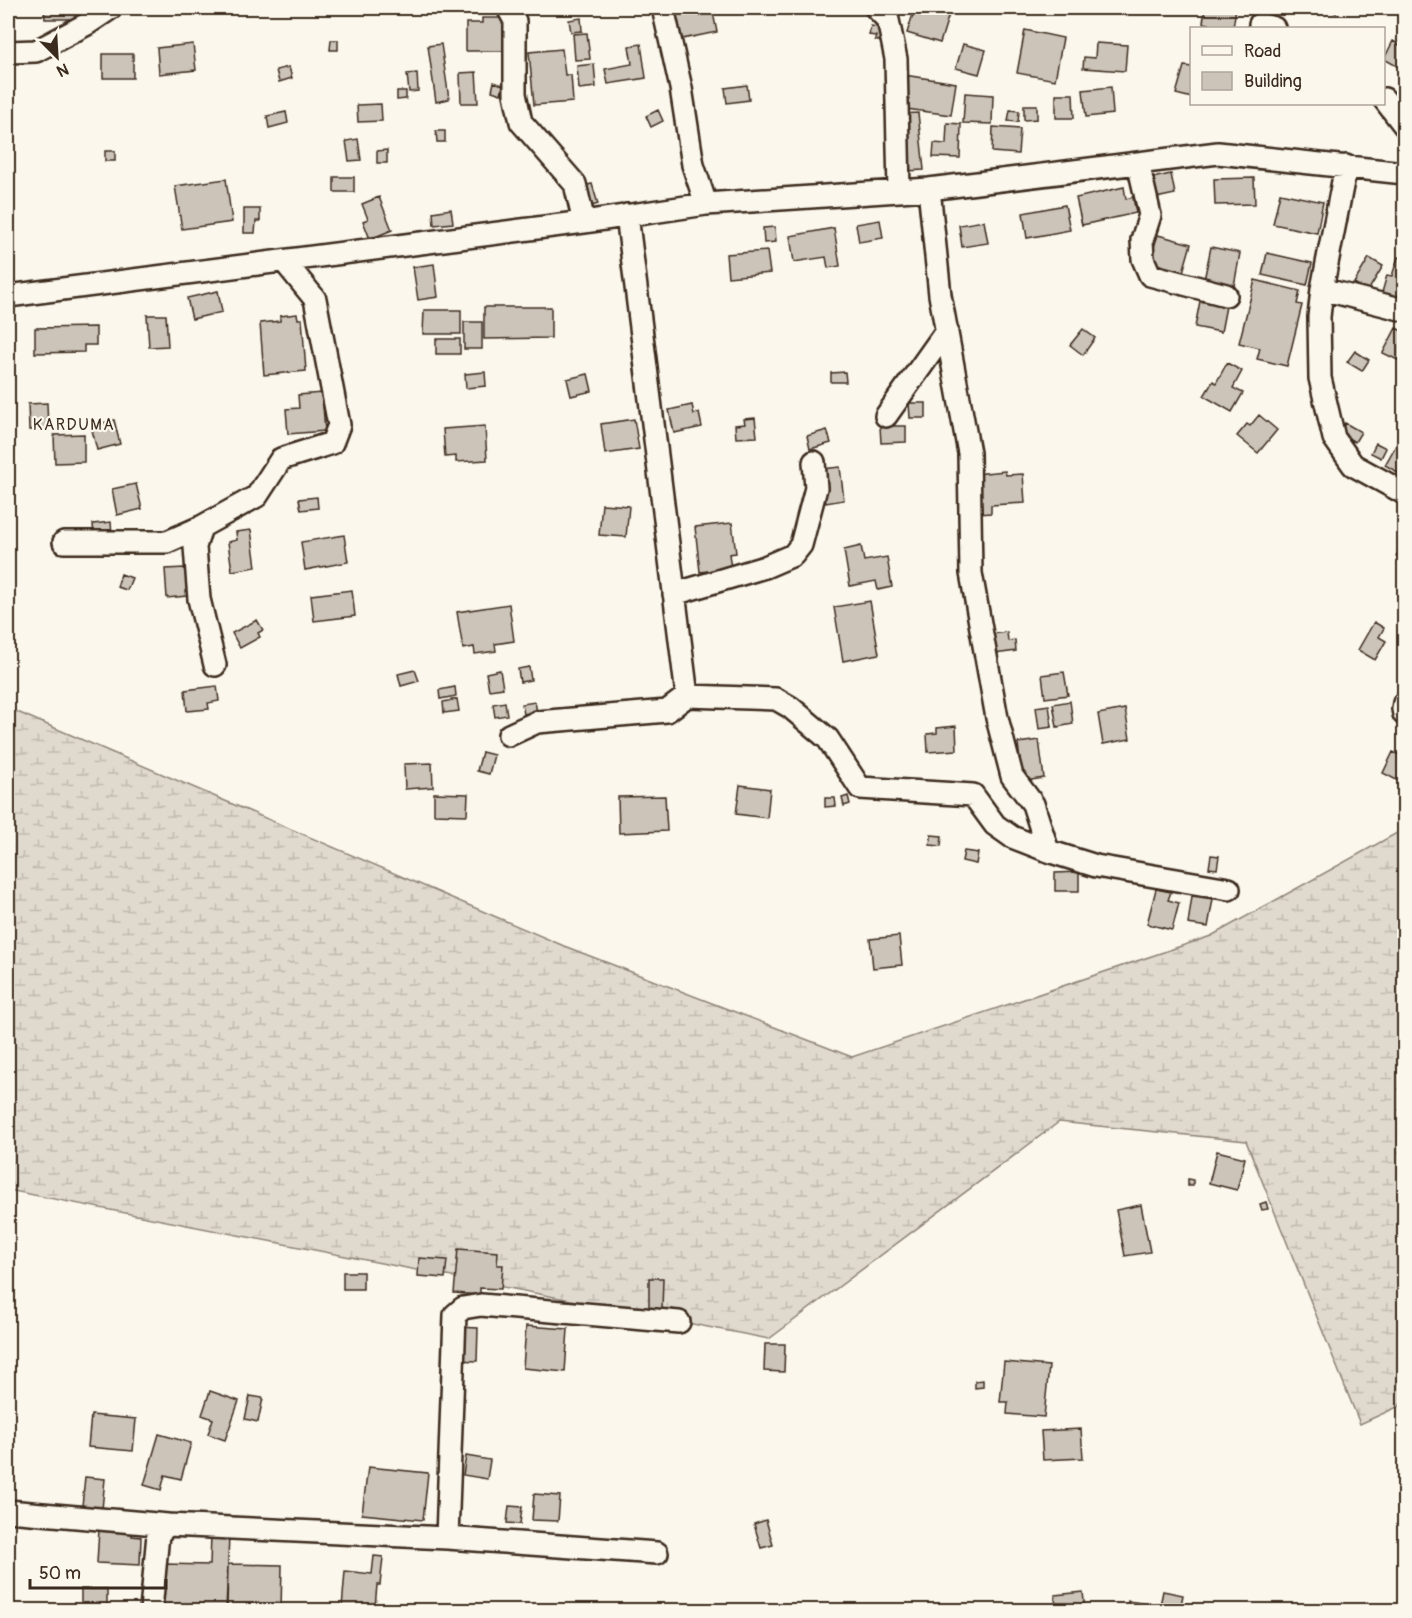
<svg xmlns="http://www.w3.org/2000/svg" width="1412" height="1618" font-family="Pangolin,sans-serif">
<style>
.wetland{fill:url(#wetland-marsh);stroke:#8d8276;stroke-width:1.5}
.building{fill:#ccc4b9;stroke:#3b2a1e;stroke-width:1.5}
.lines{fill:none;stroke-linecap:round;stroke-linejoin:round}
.minor-casing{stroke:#3b2a1e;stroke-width:26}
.minor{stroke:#fbf7ec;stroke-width:21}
.labels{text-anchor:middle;stroke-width:4.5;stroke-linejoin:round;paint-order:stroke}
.neighbourhood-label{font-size:16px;letter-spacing:1.5px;fill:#3b2a1e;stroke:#fbf7ec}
</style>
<defs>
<pattern id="wetland-marsh" width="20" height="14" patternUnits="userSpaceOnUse" patternTransform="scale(1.5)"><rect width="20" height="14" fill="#dfd9ce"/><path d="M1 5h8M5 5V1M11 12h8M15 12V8" fill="none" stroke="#c0bab0"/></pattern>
</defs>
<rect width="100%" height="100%" fill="#fbf7ec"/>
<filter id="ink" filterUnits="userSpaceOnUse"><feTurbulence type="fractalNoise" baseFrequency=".0167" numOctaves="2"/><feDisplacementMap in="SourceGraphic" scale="12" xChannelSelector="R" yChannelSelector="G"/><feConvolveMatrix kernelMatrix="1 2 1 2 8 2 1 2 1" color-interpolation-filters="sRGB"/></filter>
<g filter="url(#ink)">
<path class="wetland" d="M8,708L564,946L852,1057L1211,936L1404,829V1404L1360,1424L1246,1141L1059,1122L769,1339L8,1190Z"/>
<path class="building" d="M44,8H78V19H45Z
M638,8H649V10L639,12Z
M675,8H712L717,32L682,39Z
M915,8H939L950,11L940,43L907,33Z
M1205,8H1236L1233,28H1209V24L1203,23Z
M1327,8H1339L1336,13Z
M482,18H506L510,51H466V23H482Z
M581,18L582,31L571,32L569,20Z
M871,26L884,28L881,42L875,40L876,36L869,35Z
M1025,30L1063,38L1055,80L1017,73Z
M587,33L590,59L575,60L573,34Z
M331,40H338V50H330Z
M1393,41L1404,48V70L1384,59Z
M1096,43L1127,45L1125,71L1083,68L1084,57L1095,58Z
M193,44L196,70L159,74L157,48Z
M441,44L449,99L436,102L428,46Z
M641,44L646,78L608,84L605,69L632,64L629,46Z
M963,44L986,50L979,74L956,68Z
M562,49L565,75H571L573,102L534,105L529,52Z
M103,54H133V78H103Z
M594,64L596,87L579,89L577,66Z
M1184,66L1192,67V98L1176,94Z
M289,67L292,78L279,82L276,70Z
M476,72L478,103H461L460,73Z
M417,73L418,91L409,92L407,74Z
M904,75L956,83L951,115L899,108Z
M494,82L503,85L501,94L492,91Z
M747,85L749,100L727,103L725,88Z
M1111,87L1113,114L1086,117L1083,90Z
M397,91H406V99L397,100Z
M965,93L993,95L992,124L963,123Z
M1056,94H1073L1074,118H1056Z
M381,104L382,121L358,122L357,105Z
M1024,105H1037V119L1024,120Z
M658,110L663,121L651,127L646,116Z
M1010,110L1019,111L1018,122L1008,121Z
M286,112L288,123L269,128L267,116Z
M918,113L924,170L905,171L900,114Z
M947,123L961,124L960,158L933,157L934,143L946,144Z
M993,127L1020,129L1018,154L992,152Z
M436,131H445V142H437Z
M358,139L361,160L349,161L346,141Z
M387,150V163H377V151Z
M105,151H115V161H105Z
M1171,174L1175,194L1156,198L1152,178Z
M334,177H354V192H334Z
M1254,178L1255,204L1215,205L1214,179Z
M226,179L232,222L182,229L175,186Z
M592,184L598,204L589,207L583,186Z
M1124,187L1126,199L1133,197L1136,213L1082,225L1076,198Z
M1280,193L1323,202L1317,233L1273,224Z
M379,197L392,230L370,239L363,221L368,219L362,204Z
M1065,205L1070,230L1027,238L1023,213Z
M244,209H260V221H256L255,233H244Z
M451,209L453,223L434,225L433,212Z
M880,220L883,238L859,242L856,224Z
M984,221L988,243L962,247L959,225Z
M775,227L776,242L764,243L763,228Z
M834,228L840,266L828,268L826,257L794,262L790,236Z
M1158,235L1191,244L1183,272L1149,262Z
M1211,247L1240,253L1234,286L1204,280Z
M767,251L770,273L728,277L726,254Z
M1267,253L1312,263L1307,285L1262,275Z
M1398,257L1404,259V302L1381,296L1387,275L1392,276Z
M1369,258L1383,266L1368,291L1354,283Z
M434,264L438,297L418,300L413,267Z
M1255,280L1300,291L1297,304L1302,305L1287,366L1257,359L1260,348L1239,343Z
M218,291L222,312L192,319L187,298Z
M1200,301L1226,306L1221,332L1195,327Z
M484,307H551V338L484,339Z
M424,310H461V334H423Z
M297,314L298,319H302L306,371L264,375L260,323L280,321V316Z
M147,315H166L168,346L149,347Z
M464,322H482V349H464Z
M96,327V345H84V352L35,353V328Z
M1396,328L1404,332V363L1383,353Z
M1083,329L1095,338L1083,355L1070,345Z
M436,339H460V354H436Z
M1355,351L1369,360L1362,371L1347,362Z
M1227,363L1242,371L1233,388L1243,393L1232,412L1204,396L1213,381L1216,383Z
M485,372L486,386L466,388L465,374Z
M845,372L846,382H831V373Z
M588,374L592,391L571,396L567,379Z
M322,393L325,431L288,434L286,409L299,408L298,395Z
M47,403L48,430H29L28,404Z
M909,403H926V418H910Z
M692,405L694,414L699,413L702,427L674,433L669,410Z
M1259,415L1277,430L1258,453L1237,436L1247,424L1250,426Z
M755,418L757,437L736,438L735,425L745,424L744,419Z
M634,419L639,449L605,454L601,424Z
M114,420L120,444L97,450L91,426Z
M1345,423L1361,432L1355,442L1339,433Z
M485,426L487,460L456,462V456L445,457L443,429Z
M880,426H906V442L881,443Z
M827,430L831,443L810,449L807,436Z
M84,434V462L55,463L54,435Z
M1399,440L1404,443V476L1385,465Z
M1376,443L1386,448L1381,458L1371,453Z
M840,467L844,500L826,503L822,469Z
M1005,471L1006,475L1023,474L1025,503L991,505V513L978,514L975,474Z
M136,484L142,509L117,515L112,489Z
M317,497L318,508L301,510L299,499Z
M602,504L629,506L626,537L599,535Z
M111,522L112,534L94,536L93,524Z
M732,523L736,553L729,554L731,568L700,572L695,527Z
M251,530L256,567L232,571L228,542L237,540L236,532Z
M344,535L348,562L305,570L301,542Z
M1404,542V561L1396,556Z
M861,546L864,561L887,557L892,587L878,590L876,581L850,586L844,550Z
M185,568L187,596L167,598L165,569Z
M121,574L132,578L127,590L117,587Z
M352,590L355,616L314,621L311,595Z
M870,601L879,654L843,661L834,607Z
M509,604L514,641L495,644L496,651L475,654L474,647L463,649L457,612Z
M257,620L263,630L258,633L260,637L240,648L232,633Z
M1374,622L1384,628L1379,637L1386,641L1375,660L1358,650Z
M1007,632L1008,641L1015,640L1016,651L995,654L992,634Z
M529,667L531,680L520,682L518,669Z
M415,670L419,681L401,686L398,674Z
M500,670L503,688L489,690L486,673Z
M1064,672L1068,695L1045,698L1042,675Z
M217,686L219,701L208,703L209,709L187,711L185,690Z
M455,687L456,696L440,699L439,690Z
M457,699L459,711L444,713L443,702Z
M1070,701L1073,724L1057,727L1053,704Z
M505,702L507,715L495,717L493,704Z
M535,702L537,712L524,714L522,704Z
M1049,705L1052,727L1039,729L1036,707Z
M1125,709L1130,739L1103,744L1098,714Z
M956,726L957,750L928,752L927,734L937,733V728Z
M1039,740L1044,778L1018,782L1016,762H1020L1018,743Z
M482,752L494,755L489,774L477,771Z
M1393,752L1404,757V784L1383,773Z
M432,763L433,787L405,789L404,764Z
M740,785L770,789L767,818L736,814Z
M434,793L468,794L467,815L434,814Z
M665,796L667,831L619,833L618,797Z
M848,796L850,804L844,806L842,798Z
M825,798H835L836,806L825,807Z
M931,835L942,836L941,846L930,845Z
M964,851L978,853L976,864L962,861Z
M1211,855L1219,856L1217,869L1209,868Z
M1079,872V891H1055V873Z
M1156,889L1171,892L1168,900L1179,903L1172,930L1147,924Z
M1192,896L1213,899L1208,927L1188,924Z
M899,936L902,965L873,968L870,939Z
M1217,1151L1245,1158L1237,1190L1209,1183Z
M1188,1179L1193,1180V1186H1188Z
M1266,1202L1268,1209L1262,1210L1260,1204Z
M1141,1205L1150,1252L1125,1256L1116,1210Z
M458,1249L498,1252L497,1265H503L501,1289L480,1288V1295L454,1293Z
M419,1258L447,1260L445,1278L418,1276Z
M343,1272H363V1289H343Z
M649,1278H663L662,1309H649Z
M526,1326L568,1329L565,1372L523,1368Z
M458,1327L478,1328L477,1361L457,1360Z
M765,1344H785L784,1372L764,1371Z
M1004,1362L1049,1366L1044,1417L1007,1414L1008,1402H1000Z
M983,1380V1387L975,1388V1381Z
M210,1391L239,1401L225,1440L208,1434L213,1419L202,1415Z
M250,1396L263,1398L258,1422L245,1419Z
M91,1415L136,1419L133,1451L88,1447Z
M1081,1429L1083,1458L1043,1460L1041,1431Z
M159,1434L191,1443L181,1479L165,1475L161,1490L144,1485Z
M466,1456L490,1460L487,1479L463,1475Z
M368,1467L428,1473L423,1520L362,1514Z
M85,1477L105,1479L102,1509L82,1506Z
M534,1494L560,1496L558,1521L532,1520Z
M509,1506L522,1507L520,1524L507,1523Z
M766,1520L773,1545L761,1548L754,1524Z
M99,1529L132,1530V1536L141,1537L140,1565L97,1563Z
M211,1534L229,1535L226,1610H162L163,1564L210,1565Z
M374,1556L383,1557L380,1585H377L375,1607L384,1608L383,1610H333V1607L342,1608L345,1571L372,1574Z
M228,1564L282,1565L281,1610L227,1609Z
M81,1589H107V1610H81Z
M1163,1591L1183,1595L1180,1610H1159Z
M1083,1592L1085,1610H1056L1055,1595Z
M1128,1601L1154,1605L1153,1610H1127Z"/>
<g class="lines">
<defs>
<path id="minor" d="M508,8L515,21V94L521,122L575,184L584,222
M663,8L681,88L693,165L706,204
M876,8L888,20L896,59L899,191
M1260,24L1274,28
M8,52L36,51L87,24L111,8
M1384,99L1404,125
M1138,163L1150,215L1142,240L1143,259L1150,275L1226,295
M1346,166L1322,289L1319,317L1320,378L1334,438L1353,465L1404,493
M929,189L940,295L969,453L971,573L997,718L1012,776L1033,804L1048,851
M627,215L687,696
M1322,289L1404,310
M8,296L584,222L706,204L929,189L1218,153L1404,173
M886,416L947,330
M64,542H167L201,527
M674,594L765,567L793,555L801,545L816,488L814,462
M215,665L199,599L195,547L201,527L257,496L281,459L332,443L339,425L315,299L284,261
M1404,703L1403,709L1404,714
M509,735L537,722L667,711L687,696L776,699L790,707L828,739L860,788L973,795L995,825L1012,837L1048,851L1096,866L1229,889
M8,1511L168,1525
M447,1538L657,1553
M151,1610L158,1534L168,1525L447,1538L455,1315L463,1308L481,1305L679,1322"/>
</defs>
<use href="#minor" class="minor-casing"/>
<use href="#minor" class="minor"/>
</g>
</g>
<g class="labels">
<g class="neighbourhood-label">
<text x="74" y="430">KARDUMA</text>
</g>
</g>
<rect width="1412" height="1618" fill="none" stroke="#fbf7ec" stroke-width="30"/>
<rect x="15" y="15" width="1382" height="1588" fill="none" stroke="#3b2a1e" stroke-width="2" filter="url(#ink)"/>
<rect x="1190" y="27" width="195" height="78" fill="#fbf7ec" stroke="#aea59a" stroke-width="1.5"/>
<rect x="1202" y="46" width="30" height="9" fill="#fbf7ec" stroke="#aea59a" stroke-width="1.5"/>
<text x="1244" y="57" font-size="18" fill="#3b2a1e">Road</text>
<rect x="1202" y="72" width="30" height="18" fill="#ccc4b9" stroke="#aea59a" stroke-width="1.5"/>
<text x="1244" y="87" font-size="18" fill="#3b2a1e">Building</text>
<g transform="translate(57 57) rotate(156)" stroke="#fbf7ec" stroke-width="4.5" paint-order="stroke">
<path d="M0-4.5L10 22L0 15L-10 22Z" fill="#3b2a1e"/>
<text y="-9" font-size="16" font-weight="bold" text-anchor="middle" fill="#3b2a1e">N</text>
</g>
<path d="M30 1579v9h136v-9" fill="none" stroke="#3b2a1e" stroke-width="3"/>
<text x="39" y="1579" font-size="18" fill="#3b2a1e" stroke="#fbf7ec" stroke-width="4.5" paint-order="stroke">50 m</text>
</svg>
